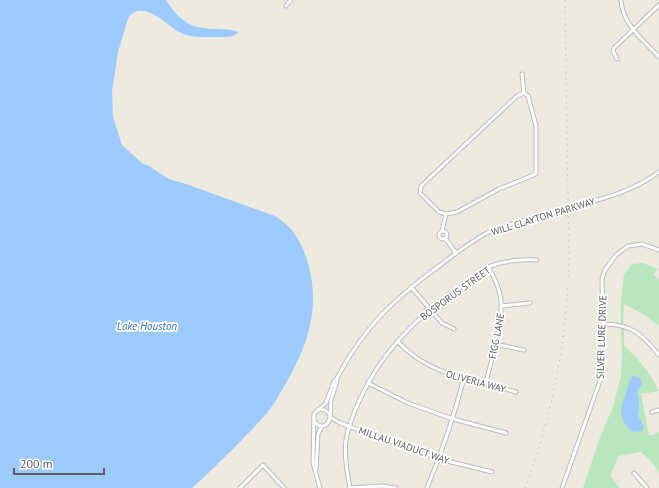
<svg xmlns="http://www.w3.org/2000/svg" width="659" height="488" font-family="'PT Sans',sans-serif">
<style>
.green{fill:#bae6be}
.water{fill:#9dcbff}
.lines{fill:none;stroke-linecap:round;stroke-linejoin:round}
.minor-casing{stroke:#b8bac0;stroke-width:5}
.minor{stroke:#fff;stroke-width:3}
.rail{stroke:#b4b5b5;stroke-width:1;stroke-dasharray:1 5;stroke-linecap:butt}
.minor-bridge-casing{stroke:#b8bac0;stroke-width:5;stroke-linecap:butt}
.minor-bridge{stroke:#fff;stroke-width:3}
.labels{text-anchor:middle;stroke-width:3.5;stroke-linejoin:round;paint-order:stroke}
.street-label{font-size:10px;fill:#585c62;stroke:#fff}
.water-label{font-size:11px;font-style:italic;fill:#3a72c8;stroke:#fff}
</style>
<rect width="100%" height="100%" fill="#edebdf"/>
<path class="green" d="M643,263L658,269L653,274L659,280V326L643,314L624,304L623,324H621V302L624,274L632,264Z
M621,327L624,328V346C638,358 651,374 659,391L641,394L649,435H652L659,432V473L652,462L641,452L619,456L610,476L620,488H583L600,437L613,407L621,376L622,355Z"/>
<path class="water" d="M0,0H166C181,23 192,29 219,29C226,30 232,29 238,32C234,38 225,37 218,37C206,37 193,38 181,33C165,24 145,0 129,16L118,52L112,91L113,117L122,145L142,163L149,166L169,179L186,184L275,216C294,227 304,246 309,267C320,311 307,347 285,385C279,395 274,404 267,413C257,425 246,435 236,446C221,460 207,475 192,488H0Z
M633,375L641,379L642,384L637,392C639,399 640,408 638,415L644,427L643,430C630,437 622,422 621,411C621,407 630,378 633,375Z"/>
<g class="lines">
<defs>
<path id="minor" d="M621,0C622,24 643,40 659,57
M286,6L291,0
M617,59L613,51L614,48L659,5
M522,74L524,93
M524,93L528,96L536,126V174L499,189L457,212L446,214L439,212L420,193L421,186L517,96Z
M594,201C617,195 639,187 659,172
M439 235a4 4 0 1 1 8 0a4 4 0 1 1-8 0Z
M442,231L446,214
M445,238L456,253
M411,287L442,323L454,329
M501,306L530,303
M603,324C631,324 642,334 659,355
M397,341C406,350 415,358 427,364C454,379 486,383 516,392
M495,344L524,350
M368,383L408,403L453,419L506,433
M486,383C491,360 503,325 501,301C500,289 495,278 488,267
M319,409L325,410L329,414
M652,412L659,410
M330,417L340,423L439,459L492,472
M314,420C315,423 317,425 321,426C333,427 330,407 331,400C333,392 337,385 337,378
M316,469L318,434L322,426
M634,473L647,488
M240,488L263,465L284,488
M320,488L313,463L314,414L326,403L334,381L337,378C364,327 393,300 439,266C455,254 471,241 489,232C506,224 527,220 545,216
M396,488L382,486L350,488C347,472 344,456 346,440C348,426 354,412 360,399C382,351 418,315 462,286C471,281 478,273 487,268C498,261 524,259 537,260
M427,488C442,452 454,416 464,378
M562,488L601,378L603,324L602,279L605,270L616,255L628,246L642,244L659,250"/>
</defs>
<use href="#minor" class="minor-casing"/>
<use href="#minor" class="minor"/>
<path class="rail" d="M525,488C553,414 567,338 569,260L565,0"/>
<defs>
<path id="minor-bridge" d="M545,216L594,201"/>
</defs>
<use href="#minor-bridge" class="minor-bridge-casing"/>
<use href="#minor-bridge" class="minor-bridge"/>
</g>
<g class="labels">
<g class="street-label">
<text transform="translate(543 216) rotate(-17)" y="4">WILL CLAYTON PARKWAY</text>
<text transform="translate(455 293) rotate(-36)" y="4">BOSPORUS STREET</text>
<text transform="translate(496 336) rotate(-79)" y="4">FIGG LANE</text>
<text transform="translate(601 337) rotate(-88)" y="4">SILVER LURE DRIVE</text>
<text transform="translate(476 381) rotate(15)" y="4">OLIVERIA WAY</text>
<text transform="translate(404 445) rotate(19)" y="4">MILLAU VIADUCT WAY</text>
</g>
<g class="water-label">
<text x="147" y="330">Lake Houston</text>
</g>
</g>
<path d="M14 468v6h90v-6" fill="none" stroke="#585c62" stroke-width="2"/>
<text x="20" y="468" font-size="12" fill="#585c62" stroke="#ffffff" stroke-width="3" paint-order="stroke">200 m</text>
</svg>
